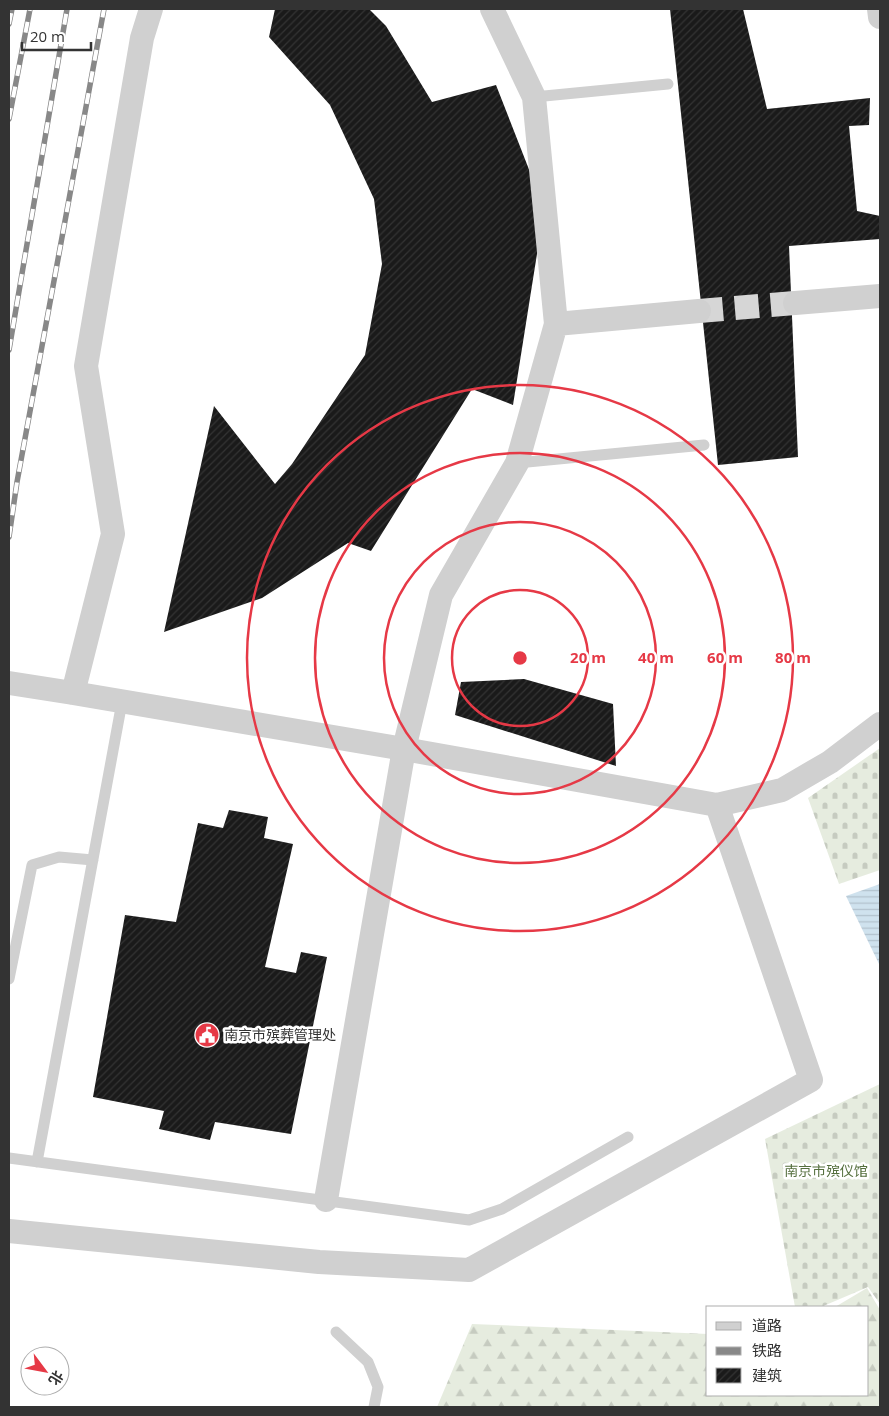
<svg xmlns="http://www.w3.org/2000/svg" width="889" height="1416" font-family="'Open Sans','Noto Sans SC',sans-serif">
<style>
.forest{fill:url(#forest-firs)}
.cemetery{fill:url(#cemetery-stones)}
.water{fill:url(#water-rules)}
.building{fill:url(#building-hatch)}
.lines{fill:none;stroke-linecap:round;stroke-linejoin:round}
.street-tunnel{stroke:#d6d6d6;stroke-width:24;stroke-dasharray:24 12;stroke-linecap:butt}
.lane{stroke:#d0d0d0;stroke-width:11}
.street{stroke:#d0d0d0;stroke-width:24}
.rail-casing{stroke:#888;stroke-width:5.5}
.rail{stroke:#fff;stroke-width:4;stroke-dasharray:11;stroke-linecap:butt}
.ring{fill:none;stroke:#e63946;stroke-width:2.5}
.labels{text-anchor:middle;stroke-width:5;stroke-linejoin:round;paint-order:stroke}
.poi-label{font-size:14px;fill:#333;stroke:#fff;text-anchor:start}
.park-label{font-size:14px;fill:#56703f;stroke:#fff}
.centre{fill:#e63946;stroke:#fff;stroke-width:2.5}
.ring-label{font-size:15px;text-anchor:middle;font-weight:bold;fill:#e63946;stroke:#fff;stroke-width:5;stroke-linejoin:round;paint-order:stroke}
</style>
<defs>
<pattern id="forest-firs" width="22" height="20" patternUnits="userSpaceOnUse" patternTransform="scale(1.25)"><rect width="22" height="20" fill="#e6ecdf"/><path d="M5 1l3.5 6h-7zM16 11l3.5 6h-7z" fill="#c6cbc0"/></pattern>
<pattern id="cemetery-stones" width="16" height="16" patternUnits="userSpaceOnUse" patternTransform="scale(1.25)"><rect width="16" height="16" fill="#e6ecdf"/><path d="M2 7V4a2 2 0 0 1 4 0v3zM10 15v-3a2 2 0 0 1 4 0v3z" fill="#c6cbc0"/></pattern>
<pattern id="water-rules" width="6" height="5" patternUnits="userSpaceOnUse" patternTransform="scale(1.25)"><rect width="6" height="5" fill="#cfe2ee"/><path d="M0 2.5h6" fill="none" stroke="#b2c2cd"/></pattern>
<pattern id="building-hatch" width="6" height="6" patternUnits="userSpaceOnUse" patternTransform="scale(1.25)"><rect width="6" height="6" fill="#1a1a1a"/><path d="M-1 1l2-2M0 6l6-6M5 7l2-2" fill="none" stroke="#333"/></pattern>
</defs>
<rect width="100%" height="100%" fill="#fff"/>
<path class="forest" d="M867,1288L880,1310V1407H437L472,1324L708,1334V1395H868V1307H835Z"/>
<path class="cemetery" d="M880,748V870L839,884L808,798Z
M880,1084V1304L868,1287L821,1307H795L765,1139Z"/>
<path class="water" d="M880,884V966L846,896Z"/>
<path class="building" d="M275,9H369L386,26L432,102L496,85L530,172L540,235L513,405L472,389L371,551L348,543L262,598L164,632L214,406L275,484L292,464L365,355L382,264L374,199L330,105L269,37Z
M670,9H743L767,109L870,98L869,125L849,126L857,211L880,216V239L789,246L798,457L718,465Z
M524,679L613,704L616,766L455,715L461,682Z
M229,810L268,817L264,838L293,844L265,967L296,973L301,952L327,957L291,1134L215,1122L210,1140L159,1129L164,1111L93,1097L125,915L176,922L198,823L223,828Z"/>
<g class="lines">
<path class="street-tunnel" d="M699,311L795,303"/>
<path class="lane" d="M534,97L668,84
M517,463L704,445
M9,979L32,865L59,857L93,860
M9,1158L469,1220L502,1209L628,1137
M37,1162L122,702
M336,1332L368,1362L378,1387L374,1407"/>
<path class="street" d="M151,9L142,38L86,366L113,534L73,693L404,749L717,805L782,790L830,762L880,724
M879,9L880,17
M795,303L880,296
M556,324L699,311
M9,683L73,693
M326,1200L404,749L441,595L517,463L556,324L534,97L492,9
M9,1231L319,1262L469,1270L811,1080L717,805"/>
<defs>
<path id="rail" d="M9,24L12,9
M9,119L30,9
M9,350L67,9
M9,537L17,482L104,9"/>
</defs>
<use href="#rail" class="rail-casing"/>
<use href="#rail" class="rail"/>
</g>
<g class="ring">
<circle cx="520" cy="658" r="68"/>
<circle cx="520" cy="658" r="136"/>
<circle cx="520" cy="658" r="205"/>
<circle cx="520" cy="658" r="273"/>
</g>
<defs>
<symbol id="civic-disc" viewBox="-11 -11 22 22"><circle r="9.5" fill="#e63946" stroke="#fff"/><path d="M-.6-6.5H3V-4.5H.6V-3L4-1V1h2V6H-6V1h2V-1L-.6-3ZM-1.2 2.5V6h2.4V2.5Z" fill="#fff"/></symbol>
</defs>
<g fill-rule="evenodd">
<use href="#civic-disc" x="193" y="1021" width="28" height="28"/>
</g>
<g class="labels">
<g class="poi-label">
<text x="224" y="1040">南京市殡葬管理处</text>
</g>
<g class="park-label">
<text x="826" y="1176">南京市殡仪馆</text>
</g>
</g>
<circle cx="520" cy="658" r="8" class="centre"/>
<g class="ring-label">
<text x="588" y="663">20 m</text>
<text x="656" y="663">40 m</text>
<text x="725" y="663">60 m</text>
<text x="793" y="663">80 m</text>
</g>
<rect width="889" height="1416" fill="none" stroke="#333333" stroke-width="20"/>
<rect x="706" y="1306" width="162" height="90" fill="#ffffff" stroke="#adadad"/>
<rect x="716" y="1322" width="25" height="8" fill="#d0d0d0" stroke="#adadad"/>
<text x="752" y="1331" font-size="15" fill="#333333">道路</text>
<rect x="716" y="1347" width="25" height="8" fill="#888888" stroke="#adadad"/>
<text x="752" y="1356" font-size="15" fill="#333333">铁路</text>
<rect x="716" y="1368" width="25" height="15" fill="url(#building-hatch)" stroke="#adadad"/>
<text x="752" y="1381" font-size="15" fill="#333333">建筑</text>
<g transform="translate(45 1371) rotate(122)"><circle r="24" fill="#ffffff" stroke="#adadad"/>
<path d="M0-4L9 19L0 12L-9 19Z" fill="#e63946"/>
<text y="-8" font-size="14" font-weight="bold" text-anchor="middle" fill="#333333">北</text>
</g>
<path d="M22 42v8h69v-8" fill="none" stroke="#333333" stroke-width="2.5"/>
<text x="30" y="42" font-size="15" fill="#333333" stroke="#ffffff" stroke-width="4" paint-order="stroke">20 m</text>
</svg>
